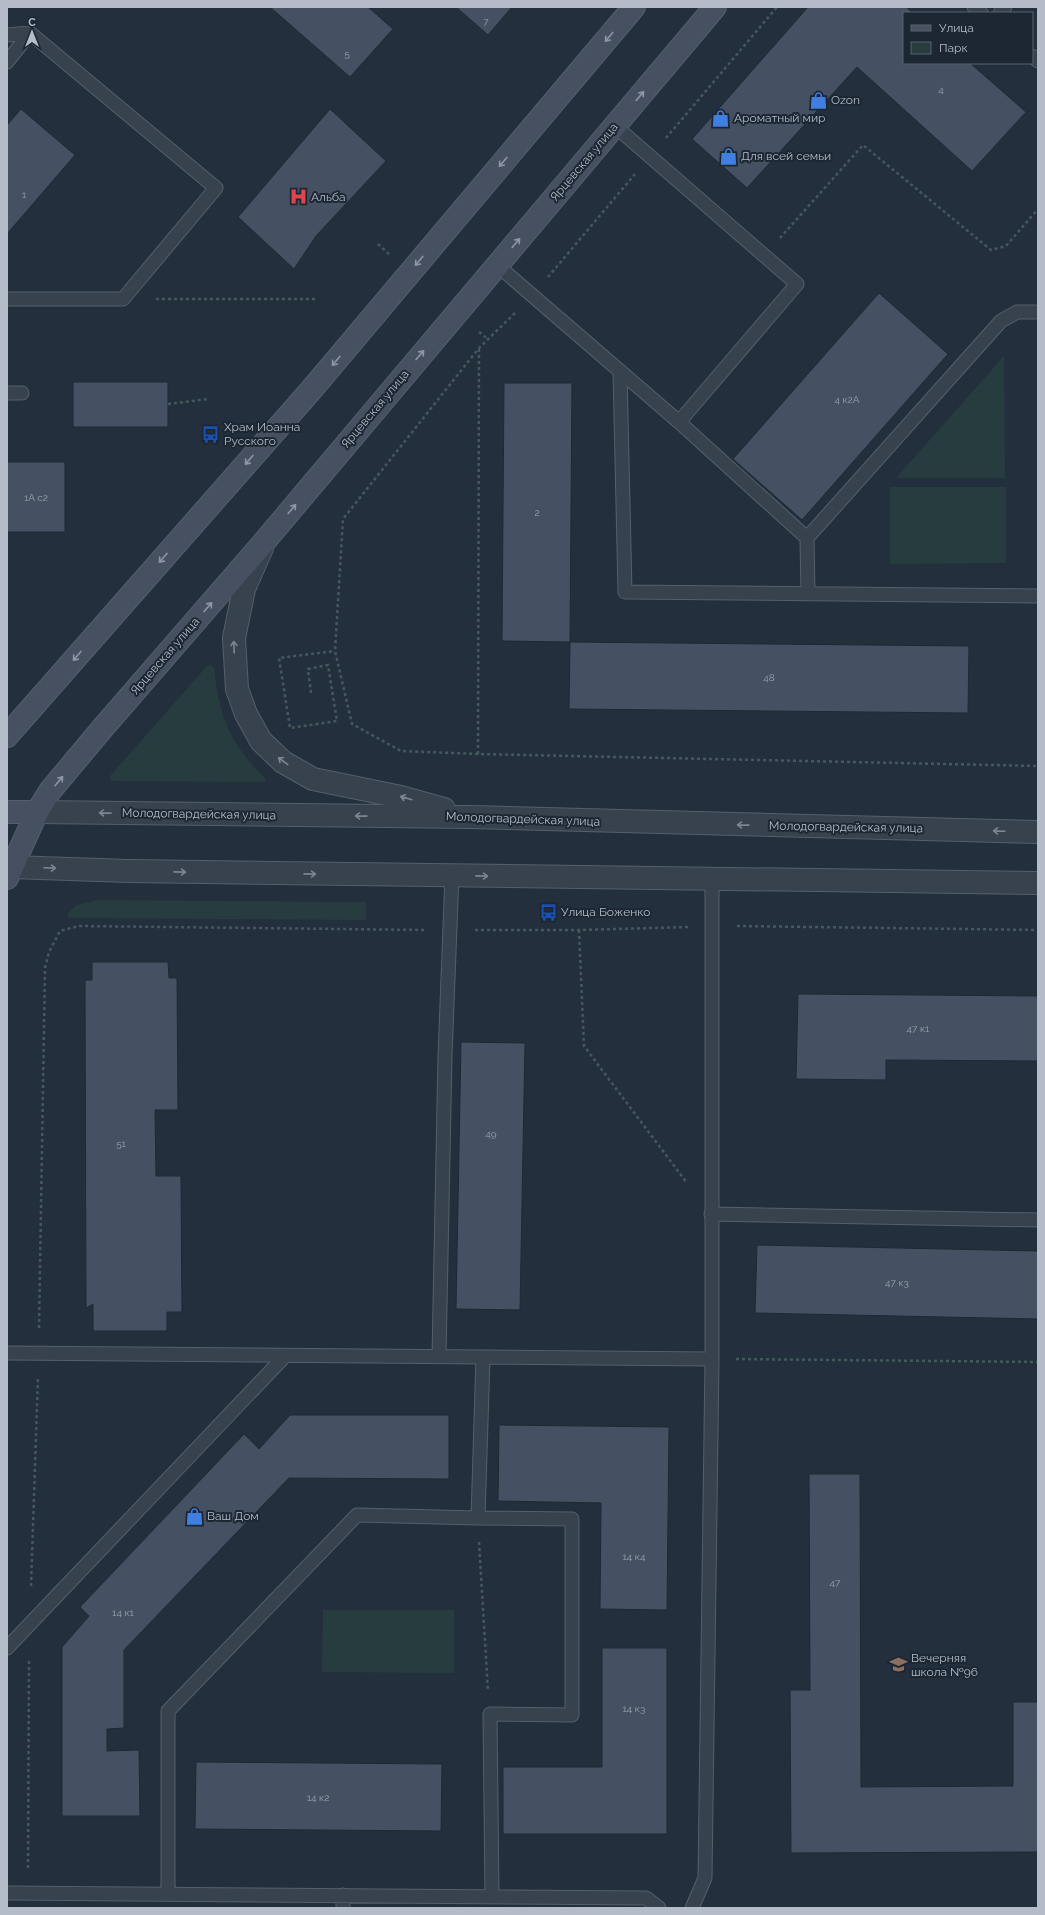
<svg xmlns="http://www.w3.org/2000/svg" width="1045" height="1915" font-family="Raleway,sans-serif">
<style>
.green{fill:#263c3f}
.building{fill:#455162;stroke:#1f2835}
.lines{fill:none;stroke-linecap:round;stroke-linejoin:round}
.service-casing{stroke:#565f6c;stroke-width:15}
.tertiary-casing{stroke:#565f6c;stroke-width:24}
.secondary-casing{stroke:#565f6c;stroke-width:24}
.path{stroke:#44595c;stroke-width:2.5;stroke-dasharray:3 3;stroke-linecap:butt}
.service{stroke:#38414e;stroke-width:13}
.tertiary{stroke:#38414e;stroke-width:22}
.secondary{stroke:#465061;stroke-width:22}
.oneway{stroke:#8e96a5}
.oneway2{stroke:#7c8592}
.labels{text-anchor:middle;stroke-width:4;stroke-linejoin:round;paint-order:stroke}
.number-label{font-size:10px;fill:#98a1af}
.poi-label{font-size:12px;fill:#b4bcc9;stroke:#1d2633;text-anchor:start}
.street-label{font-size:12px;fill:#b4bcc9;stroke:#1d2633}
</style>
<rect width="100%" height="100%" fill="#242f3e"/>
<path class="green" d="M1004,356L1005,478H896Z
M890,487H1006V563L890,564Z
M211,665L214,668C219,716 230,744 265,778V782L111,781L110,776L207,666Z
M98,900L366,902V920L68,918V913L77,905Z
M323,1610H454V1673L322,1672Z"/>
<path class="building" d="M270,7H368L393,29L350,77Z
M456,7H512L488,35Z
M808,7H906L913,13H904V63H970L1026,112L972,171L857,67L747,188L692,139Z
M21,109L75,155L7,234V125Z
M330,109L386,161L316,236L294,269L238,217Z
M879,293L948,354L802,520L733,459Z
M73,382H168V427H73Z
M504,383H572L570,642L502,641Z
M7,462H65V532H7Z
M570,642L969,646L968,713L569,709Z
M92,962H168L169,978H177L178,1110H155L156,1176H181L182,1312H167V1331H93V1304L86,1308L85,980H92Z
M798,994L1038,996V1061L886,1060V1080L796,1079Z
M461,1042L525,1043L520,1310L456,1309Z
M757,1245L1038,1251V1319L755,1313Z
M290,1415H449V1479L289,1478L124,1650V1728L107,1729V1751L139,1750L140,1816H62V1647L89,1616L80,1607L244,1434L259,1449Z
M499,1425L669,1427L667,1610L600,1609L601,1503L498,1501Z
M809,1474H860L861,1787L1013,1786V1702H1038V1852L791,1853L790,1690H810Z
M602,1648H667V1834H503V1767H602Z
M196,1762L442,1764L441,1831L195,1829Z"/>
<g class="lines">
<defs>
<path id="service" d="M974,7L981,13
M1000,13L1005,7
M7,35L30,33L216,188L123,299H7
M1032,56L1038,61
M7,62L30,33
M615,126L797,284L679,422
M497,265L679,422L807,538L808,594
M620,372L625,592L1038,596
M7,393H22
M807,538L1001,321L1017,312H1038
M711,1214L1038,1220
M7,1353L712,1359
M439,1356L445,1056L452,875
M483,1357L478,1518L572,1519V1715L490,1714L492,1897
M7,1648L285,1356
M7,1893L646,1898L659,1908
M168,1893V1711L357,1515L478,1518
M343,1908V1895
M692,1908L705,1878L712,1359V879"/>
<path id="tertiary" d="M262,548L244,589L234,638L237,689L246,714L261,741L283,762L313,779L401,797L444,809
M37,812L470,817L1038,832
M11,867L128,871L1038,883"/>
<path id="secondary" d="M7,736L312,389L634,7
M7,812H37
M7,878L37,812L50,791L101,730L264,542L715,7"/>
</defs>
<use href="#service" class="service-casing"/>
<use href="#tertiary" class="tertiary-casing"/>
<use href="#secondary" class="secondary-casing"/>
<path class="path" d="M666,138L777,7
M780,238L863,145L991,250L1006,246L1038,209
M378,244L389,254
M548,277L635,174
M156,299H315
M515,313L479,348L343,519L335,651L352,724L401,751L478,754L1038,766
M479,332L488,339
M168,404L208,399
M311,693L308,669L328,665L337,721L290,728L279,658L335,651
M478,754L479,349
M737,926L1038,930
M475,930H579L688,927
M579,930L584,1046L687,1183
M39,1328L45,968L49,952L60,931L79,926L426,930
M736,1359L1038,1362
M479,1542L488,1691
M31,1586L38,1377
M28,1868L29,1661"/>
<use href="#service" class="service"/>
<use href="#tertiary" class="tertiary"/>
<use href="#secondary" class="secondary"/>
</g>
<defs><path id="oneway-shaft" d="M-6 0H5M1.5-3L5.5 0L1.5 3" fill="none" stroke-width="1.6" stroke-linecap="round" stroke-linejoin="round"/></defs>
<g class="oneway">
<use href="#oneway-shaft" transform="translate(609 37) rotate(130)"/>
<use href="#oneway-shaft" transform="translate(640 96) rotate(-50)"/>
<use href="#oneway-shaft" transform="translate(503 162) rotate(130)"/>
<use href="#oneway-shaft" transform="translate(516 243) rotate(-50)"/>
<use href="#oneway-shaft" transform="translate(419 261) rotate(130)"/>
<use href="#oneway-shaft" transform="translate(420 355) rotate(-49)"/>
<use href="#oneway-shaft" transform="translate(336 361) rotate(130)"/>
<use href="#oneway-shaft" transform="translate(249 460) rotate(131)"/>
<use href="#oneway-shaft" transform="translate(292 509) rotate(-50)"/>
<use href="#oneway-shaft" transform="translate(163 558) rotate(131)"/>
<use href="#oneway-shaft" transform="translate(208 607) rotate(-49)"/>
<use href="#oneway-shaft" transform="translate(77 656) rotate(131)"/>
<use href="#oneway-shaft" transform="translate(59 781) rotate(-50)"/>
</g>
<g class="oneway2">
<use href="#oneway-shaft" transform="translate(234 647) rotate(-92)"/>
<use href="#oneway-shaft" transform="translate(283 761) rotate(-143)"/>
<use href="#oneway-shaft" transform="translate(406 798) rotate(-164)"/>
<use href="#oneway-shaft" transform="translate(105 813) rotate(-179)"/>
<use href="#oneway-shaft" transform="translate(361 816) rotate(-179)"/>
<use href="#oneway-shaft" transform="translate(743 825) rotate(-179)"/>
<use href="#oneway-shaft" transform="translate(999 831) rotate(-178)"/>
<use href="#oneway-shaft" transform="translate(50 868) rotate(2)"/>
<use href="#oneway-shaft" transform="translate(180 872) rotate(1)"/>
<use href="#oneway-shaft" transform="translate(310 874) rotate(1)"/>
<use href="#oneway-shaft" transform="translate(482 876) rotate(1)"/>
</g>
<defs>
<symbol id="shop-bare" viewBox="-9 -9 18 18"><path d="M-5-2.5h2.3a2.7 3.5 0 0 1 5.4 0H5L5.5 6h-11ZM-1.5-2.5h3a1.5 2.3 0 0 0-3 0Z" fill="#3f7fe0" stroke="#1d2633" stroke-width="2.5" paint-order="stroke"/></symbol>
<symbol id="hospital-bare" viewBox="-9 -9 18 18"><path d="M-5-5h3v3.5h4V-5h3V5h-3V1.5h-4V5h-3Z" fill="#e0444e" stroke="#1d2633" stroke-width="2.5" paint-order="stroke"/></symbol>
<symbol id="bus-bare" viewBox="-9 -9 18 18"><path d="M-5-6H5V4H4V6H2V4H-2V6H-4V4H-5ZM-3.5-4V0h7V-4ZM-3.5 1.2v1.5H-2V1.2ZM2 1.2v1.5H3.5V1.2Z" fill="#1a4fb4" stroke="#1d2633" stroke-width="2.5" paint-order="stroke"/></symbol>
<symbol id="school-bare" viewBox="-9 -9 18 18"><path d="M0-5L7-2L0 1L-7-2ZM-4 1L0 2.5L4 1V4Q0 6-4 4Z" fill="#8d6e63" stroke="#1d2633" stroke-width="2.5" paint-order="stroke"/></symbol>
</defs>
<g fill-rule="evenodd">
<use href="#shop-bare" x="806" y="88" width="25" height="25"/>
<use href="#shop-bare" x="708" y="106" width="25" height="25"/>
<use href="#shop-bare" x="716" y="144" width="25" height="25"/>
<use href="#hospital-bare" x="286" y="184" width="25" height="25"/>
<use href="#bus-bare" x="198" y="422" width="25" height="25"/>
<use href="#bus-bare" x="536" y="900" width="25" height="25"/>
<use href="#shop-bare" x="182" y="1504" width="25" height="25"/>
<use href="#school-bare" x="886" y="1652" width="25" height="25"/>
</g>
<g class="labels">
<g class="number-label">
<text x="486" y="25">7</text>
<text x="347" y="57">5</text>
<text x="941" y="93">4</text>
<text x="24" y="198">1</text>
<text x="847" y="403">4 к2А</text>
<text x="36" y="501">1А с2</text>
<text x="537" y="516">2</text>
<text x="769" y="681">48</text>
<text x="918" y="1032">47 к1</text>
<text x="491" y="1137">49</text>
<text x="121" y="1147">51</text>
<text x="897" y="1286">47 к3</text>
<text x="634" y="1560">14 к4</text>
<text x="835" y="1586">47</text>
<text x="123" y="1616">14 к1</text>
<text x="634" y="1712">14 к3</text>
<text x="318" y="1801">14 к2</text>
</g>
<g class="poi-label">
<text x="831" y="104">Ozon</text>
<text x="734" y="122">Ароматный мир</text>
<text x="741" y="160">Для всей семьи</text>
<text x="311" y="201">Альба</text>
<text x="224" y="431">Храм Иоанна<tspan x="224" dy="14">Русского</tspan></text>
<text x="561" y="916">Улица Боженко</text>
<text x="207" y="1520">Ваш Дом</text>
<text x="911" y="1662">Вечерняя<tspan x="911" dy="14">школа №96</tspan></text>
</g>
<g class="street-label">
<text transform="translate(584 162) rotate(-50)" y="4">Ярцевская улица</text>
<text transform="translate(375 409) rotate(-50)" y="4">Ярцевская улица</text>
<text transform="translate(165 656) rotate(-49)" y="4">Ярцевская улица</text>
<text transform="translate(199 814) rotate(1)" y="4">Молодогвардейская улица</text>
<text transform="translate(523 819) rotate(2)" y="4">Молодогвардейская улица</text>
<text transform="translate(846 827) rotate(1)" y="4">Молодогвардейская улица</text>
</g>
</g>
<rect width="1045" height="1915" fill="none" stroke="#b4bcc9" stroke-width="16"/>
<rect x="903" y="12" width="130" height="52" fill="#1d2633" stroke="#59626f"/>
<rect x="911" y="25" width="20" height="6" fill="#465061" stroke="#59626f"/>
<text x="939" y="32" font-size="12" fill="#b4bcc9">Улица</text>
<rect x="911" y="42" width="20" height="12" fill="#263c3f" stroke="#59626f"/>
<text x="939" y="52" font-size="12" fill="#b4bcc9">Парк</text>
<g transform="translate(32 32)" stroke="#1d2633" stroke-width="3" paint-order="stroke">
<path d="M0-3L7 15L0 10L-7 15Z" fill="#b4bcc9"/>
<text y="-6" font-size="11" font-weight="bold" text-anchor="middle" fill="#b4bcc9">С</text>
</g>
</svg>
